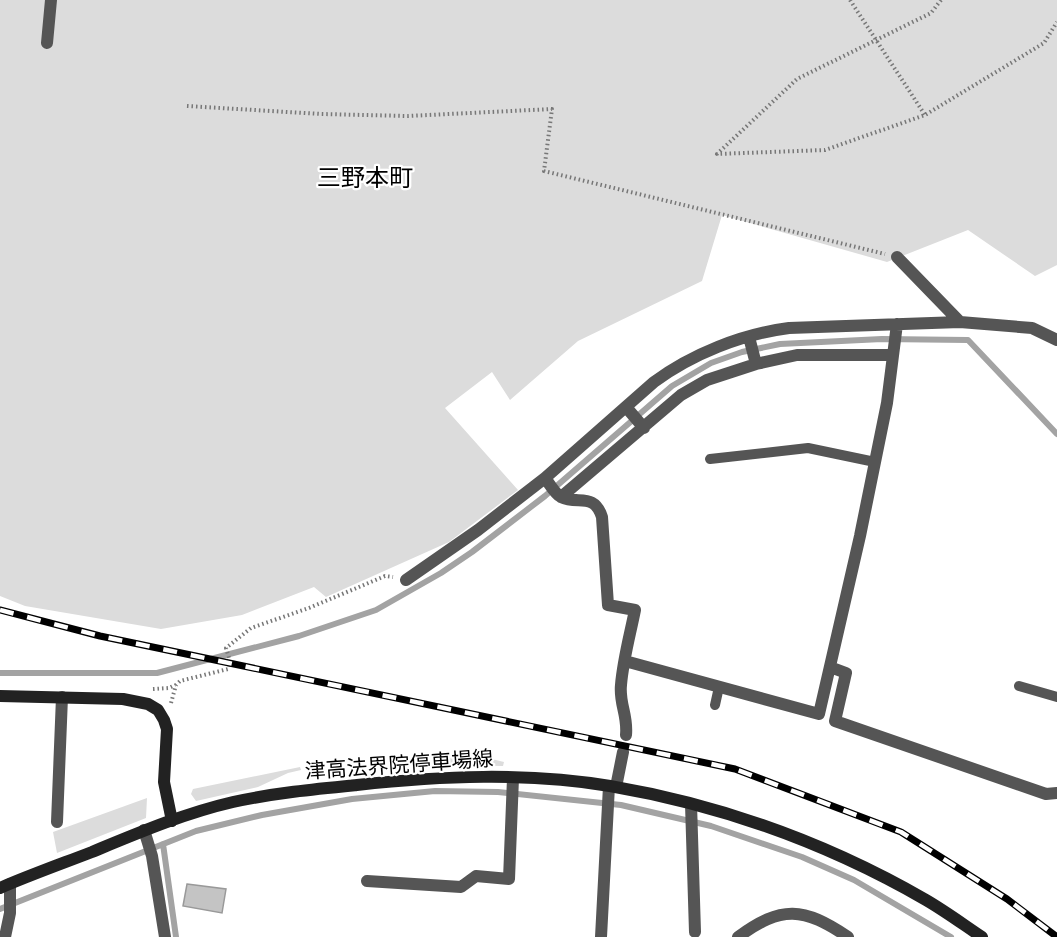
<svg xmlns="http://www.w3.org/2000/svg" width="1057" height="937" font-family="Barlow,'Noto Sans JP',sans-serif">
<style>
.green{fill:#dcdcdc}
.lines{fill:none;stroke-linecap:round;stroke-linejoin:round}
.stream{stroke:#a3a3a3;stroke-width:6}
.building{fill:#c4c4c4;stroke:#999;stroke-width:1.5}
.path{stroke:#777;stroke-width:4;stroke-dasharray:1.5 3;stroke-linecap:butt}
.lane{stroke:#555;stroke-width:10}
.street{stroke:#555;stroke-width:12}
.secondary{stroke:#222;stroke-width:12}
.rail-casing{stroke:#000;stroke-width:7}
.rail{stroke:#fff;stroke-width:4.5;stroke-dasharray:14;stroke-linecap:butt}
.labels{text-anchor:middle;stroke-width:4.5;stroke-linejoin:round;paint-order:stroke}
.street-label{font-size:21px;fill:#000;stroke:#fff}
.quarter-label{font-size:24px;fill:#000;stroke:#fff}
</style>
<rect width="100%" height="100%" fill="#fff"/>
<path class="green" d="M0,0H1057V265L1035,276L968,230L887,262L722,215L702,281L578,341L510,400L492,372L445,408L518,490L449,542L326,597L314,587L242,615L161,629L25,606L0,596Z
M471,754L504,762L503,766L441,765L442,757Z
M300,767L301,770L288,773L258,787L196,801L191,794L193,789Z
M147,798L146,818L57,853L53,832Z"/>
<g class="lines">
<path class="stream" d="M0,673H157L299,636L376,610L441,573L472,552L545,496L672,386L711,363L742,352L780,344L882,339L968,340L1057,434
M163,844L176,937
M0,909L196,831L262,815L352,799L435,791L498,792L621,805L711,826L802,857L854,880L951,937"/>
</g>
<path class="building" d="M187,884L226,889L222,913L183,906Z"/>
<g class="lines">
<path class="path" d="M850,0L925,115
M941,0L931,13L797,79L717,154L825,150L925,115L1044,43L1057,22
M187,106L321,114L408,116L552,109L544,171L885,254
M153,689L169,688L175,685
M171,703L176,685L180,681L228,669L230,661L226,648L251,628L309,608L385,576L393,577"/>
<path class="lane" d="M710,459L808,448L875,462
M1019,686L1057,697
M715,705L719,687"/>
<path class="street" d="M47,43L51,0
M897,257L960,322L1032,328L1057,340
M749,337L756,364
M626,407L644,428
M545,478C549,483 555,494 561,497C578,505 594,492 602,517L608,605L635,610C630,635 623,660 621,685C619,704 628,715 626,735
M561,497L681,395L707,380L756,364L797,355H893
M406,580L478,530L545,478L654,382C692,354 742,334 789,328L960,322
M625,661L819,714L860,536L887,403L897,324
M830,667L846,673L835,721L1046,794L1057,793
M616,787L623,752
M691,804L695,932
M57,822L62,697
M144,830L152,856L165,937
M367,881L461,887L476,876L509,879L513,778
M5,937L10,913V884
M601,937L609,786
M738,937C782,905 803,907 848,937"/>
<path class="secondary" d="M0,696L123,699L148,704L158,710L164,720L167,729L164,782L172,821
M0,888C30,875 61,864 92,852C138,833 185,813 233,802C274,793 316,789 357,785C440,776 527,772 610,786C721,805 829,844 926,900C945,911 964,925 982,937"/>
<defs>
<path id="rail" d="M0,610L100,636L735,769L901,832L1007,899L1057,937"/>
</defs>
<use href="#rail" class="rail-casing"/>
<use href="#rail" class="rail"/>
</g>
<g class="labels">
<g class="street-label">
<text transform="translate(399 765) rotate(-4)" y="7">津高法界院停車場線</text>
</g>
<g class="quarter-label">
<text x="365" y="186">三野本町</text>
</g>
</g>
</svg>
